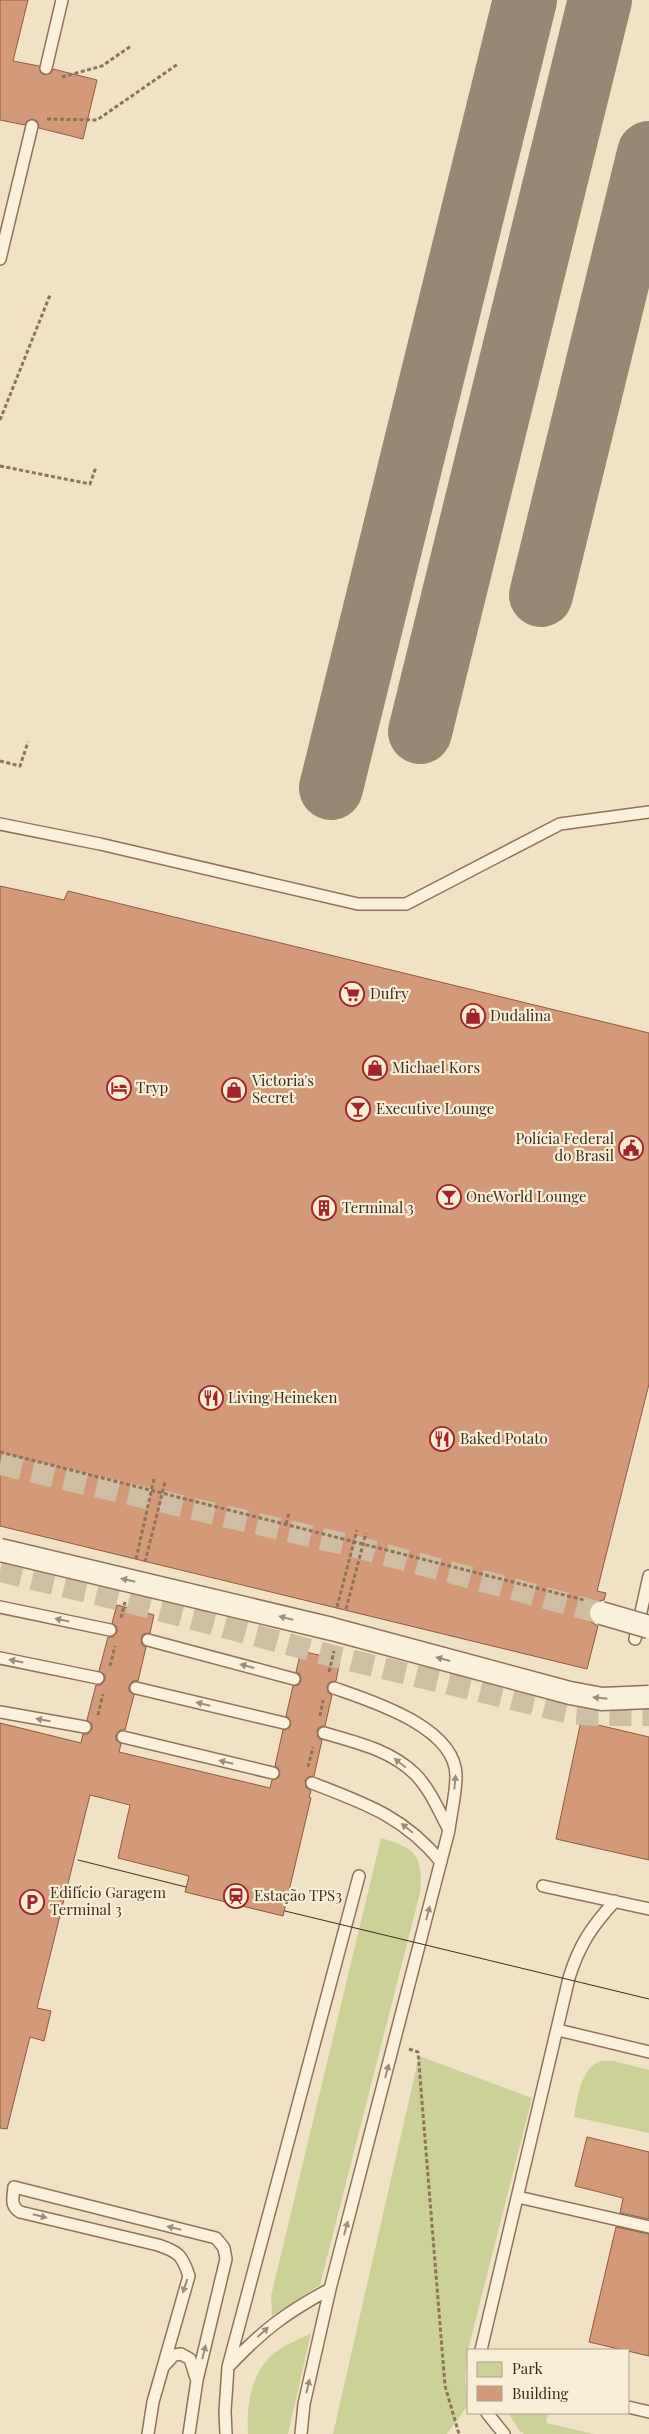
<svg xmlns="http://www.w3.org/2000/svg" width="649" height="2434" font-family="'Playfair Display',serif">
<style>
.green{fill:#ccd197}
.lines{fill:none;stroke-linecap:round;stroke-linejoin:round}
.taxiway{stroke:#988772;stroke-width:64}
.building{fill:#d29a78;stroke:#8f5a3d}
.street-tunnel{stroke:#cebea4;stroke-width:22;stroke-dasharray:22 11;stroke-linecap:butt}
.lane-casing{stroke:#8e7359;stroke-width:14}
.path{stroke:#8e7359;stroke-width:3;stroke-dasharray:4 2.5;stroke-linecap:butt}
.lane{stroke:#fbf0d9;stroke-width:11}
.tram{stroke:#3d2c1e;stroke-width:1}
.street-bridge-casing{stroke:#8e7359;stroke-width:25;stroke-linecap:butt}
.path-bridge{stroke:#8e7359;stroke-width:3;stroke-dasharray:4 2.5;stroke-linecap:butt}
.street-bridge{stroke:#fbf0d9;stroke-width:22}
.oneway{fill:#9c8e7c}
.labels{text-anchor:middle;stroke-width:4.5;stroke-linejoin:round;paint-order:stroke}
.poi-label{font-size:15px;fill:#3d2c1e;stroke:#f8edd5;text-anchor:start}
</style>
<rect width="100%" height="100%" fill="#f2e2c5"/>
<path class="green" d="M381,1838C417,1849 423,1855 420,1893L320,2285L272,2316L271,2296Z
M419,2056L532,2098L468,2350L465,2378L468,2405L447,2434H333Z
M614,2061L649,2070V2133L574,2117C577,2100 580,2071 598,2062C602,2060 609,2061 614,2061Z
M311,2333L288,2434H248C246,2407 251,2373 273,2354C283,2345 299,2340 311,2333Z
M508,2413H548L546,2423L594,2434H524L520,2431Z"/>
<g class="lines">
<path class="taxiway" d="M541,595L649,153
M420,732L600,0
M331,788L525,0"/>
</g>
<path class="building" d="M0,0H28L13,61L39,66L41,73L45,75L51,73L53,69L97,80L83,139L39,128L37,121L33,119L27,121L25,125L0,120Z
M0,886L64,900L68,891L649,1033V1384L597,1591L606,1593L604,1600L592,1603L588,1610L591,1622L598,1626L587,1669L0,1526Z
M117,1605L154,1615L150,1633L143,1634L141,1639L142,1645L146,1647L138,1681H133L129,1686V1691L134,1695L125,1730H120L116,1735V1740L121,1744L119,1752L270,1788L272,1780L278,1778L280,1774L278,1768L275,1766L283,1730L289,1728L291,1724L289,1718L286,1716L293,1686L299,1685L301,1680L300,1674L296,1672L301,1651L340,1660L336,1681L330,1682L327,1686L328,1692L332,1695L325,1726L319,1727L317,1731L318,1738L322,1740L314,1776L308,1777L305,1781L306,1787L311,1791L309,1797L311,1798L283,1916L185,1892L189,1876L118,1858L130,1805L90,1795L37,2008L51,2011L44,2041L30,2037L7,2129L0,2128V1723L81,1743L83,1734H88L92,1729V1724L87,1720L96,1685H101L105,1680V1675L99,1671L108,1637H113L117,1632V1627L112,1623Z
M581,1721L649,1737V1860L556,1839Z
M587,2137L649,2152V2219L620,2213L623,2198L575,2186Z
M616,2227L649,2234V2356L589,2342Z"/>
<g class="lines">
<path class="street-tunnel" d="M0,1464L353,1546L601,1613
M0,1571L125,1601L333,1656L570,1713L594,1715H649"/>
<defs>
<path id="lane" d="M46,68L62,0
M0,259L32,126
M0,824L100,844L358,904H406L560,824L649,812
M0,1607L110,1630
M635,1639L649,1576
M148,1640L294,1679
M0,1658L98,1678
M136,1688L284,1723
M0,1712L85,1727
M324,1733C355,1742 391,1750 415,1774C430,1789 439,1811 449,1830
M123,1737L273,1773
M312,1783C364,1803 405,1817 441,1862
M543,1886L649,1909
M558,2030L649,2052
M518,2197L649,2227
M481,2350L569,1978C579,1945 592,1926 615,1901
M230,2365C263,2330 287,2312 330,2289
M163,2367L174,2355L181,2354L190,2359L196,2378
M628,2407L649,2412
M487,2413L504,2434
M148,2434L153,2402L189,2276C182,2255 179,2252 158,2245L20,2212C10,2206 13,2198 14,2187L216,2238L224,2248L226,2259L197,2380L189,2434
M226,2434L225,2411L228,2367L359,1876
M301,2434L304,2404L330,2289L449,1830C451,1813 456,1794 456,1776C456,1727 371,1701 334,1688"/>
</defs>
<use href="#lane" class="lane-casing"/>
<path class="path" d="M62,77L102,66L131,46
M47,119L97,120L178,64
M0,420L50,295
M0,466L90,484L96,467
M0,761L20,766L28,742
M0,1452L584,1600
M286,1524L289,1513
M136,1559L154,1479
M145,1562L165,1482
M346,1609L366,1533
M121,1618L125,1602
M110,1666L115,1646
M329,1672L334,1651
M98,1715L103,1694
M320,1716L323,1700
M308,1767L313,1747
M409,2049L418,2052L445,2386L459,2434"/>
<use href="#lane" class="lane"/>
<path class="tram" d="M78,1860L186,1887
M285,1911L649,1999"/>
<defs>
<path id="street-bridge" d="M0,1550L332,1629L570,1693L602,1699L649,1697
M601,1613L649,1627"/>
</defs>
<use href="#street-bridge" class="street-bridge-casing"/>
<path class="path-bridge" d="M337,1607L357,1530"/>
<use href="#street-bridge" class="street-bridge"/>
</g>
<defs><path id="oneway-solid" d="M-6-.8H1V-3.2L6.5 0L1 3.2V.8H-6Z" transform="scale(1.25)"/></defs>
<g class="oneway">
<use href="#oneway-solid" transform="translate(128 1580) rotate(-167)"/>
<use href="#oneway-solid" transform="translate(286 1618) rotate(-166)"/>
<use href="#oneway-solid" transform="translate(62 1620) rotate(-168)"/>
<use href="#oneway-solid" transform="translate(443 1659) rotate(-165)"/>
<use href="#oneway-solid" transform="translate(16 1661) rotate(-168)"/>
<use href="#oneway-solid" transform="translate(247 1666) rotate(-165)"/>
<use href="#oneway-solid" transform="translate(600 1698) rotate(-174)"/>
<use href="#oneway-solid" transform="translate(203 1704) rotate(-166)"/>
<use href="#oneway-solid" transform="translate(43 1720) rotate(-170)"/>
<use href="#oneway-solid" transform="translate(226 1762) rotate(-167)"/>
<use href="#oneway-solid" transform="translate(400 1763) rotate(-143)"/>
<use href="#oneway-solid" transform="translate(455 1782) rotate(-85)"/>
<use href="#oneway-solid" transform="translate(407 1828) rotate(-141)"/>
<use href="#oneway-solid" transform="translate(428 1913) rotate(-75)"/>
<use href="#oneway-solid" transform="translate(387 2071) rotate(-75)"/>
<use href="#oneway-solid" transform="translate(40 2216) rotate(14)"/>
<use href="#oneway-solid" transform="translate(174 2228) rotate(-166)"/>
<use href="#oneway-solid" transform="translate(346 2228) rotate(-75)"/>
<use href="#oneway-solid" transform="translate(185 2286) rotate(109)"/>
<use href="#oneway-solid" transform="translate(263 2332) rotate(-42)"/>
<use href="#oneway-solid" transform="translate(204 2352) rotate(-76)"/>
<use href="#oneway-solid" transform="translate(308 2386) rotate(-77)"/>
</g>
<defs>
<symbol id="supermarket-ring" viewBox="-11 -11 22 22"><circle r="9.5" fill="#f8edd5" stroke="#a2242a" stroke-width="1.5"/><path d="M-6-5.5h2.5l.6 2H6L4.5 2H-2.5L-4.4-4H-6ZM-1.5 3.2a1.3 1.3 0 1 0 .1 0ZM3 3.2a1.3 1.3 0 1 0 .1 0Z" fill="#a2242a"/></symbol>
<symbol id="shop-ring" viewBox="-11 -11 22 22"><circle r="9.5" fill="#f8edd5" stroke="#a2242a" stroke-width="1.5"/><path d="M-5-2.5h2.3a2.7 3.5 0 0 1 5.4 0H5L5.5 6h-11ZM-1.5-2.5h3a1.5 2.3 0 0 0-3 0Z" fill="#a2242a"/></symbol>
<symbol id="hotel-ring" viewBox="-11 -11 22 22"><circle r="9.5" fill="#f8edd5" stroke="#a2242a" stroke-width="1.5"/><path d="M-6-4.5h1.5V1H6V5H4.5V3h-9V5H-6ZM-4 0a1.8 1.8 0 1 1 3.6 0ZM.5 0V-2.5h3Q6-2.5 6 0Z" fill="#a2242a"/></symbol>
<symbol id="bar-ring" viewBox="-11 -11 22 22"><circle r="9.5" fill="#f8edd5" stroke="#a2242a" stroke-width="1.5"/><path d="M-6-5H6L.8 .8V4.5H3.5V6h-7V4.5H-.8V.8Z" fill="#a2242a"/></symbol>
<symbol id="civic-ring" viewBox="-11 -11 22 22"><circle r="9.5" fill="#f8edd5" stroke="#a2242a" stroke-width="1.5"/><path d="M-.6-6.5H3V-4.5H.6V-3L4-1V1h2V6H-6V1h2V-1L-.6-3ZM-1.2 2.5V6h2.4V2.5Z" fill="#a2242a"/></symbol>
<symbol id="building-ring" viewBox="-11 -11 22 22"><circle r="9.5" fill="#f8edd5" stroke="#a2242a" stroke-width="1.5"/><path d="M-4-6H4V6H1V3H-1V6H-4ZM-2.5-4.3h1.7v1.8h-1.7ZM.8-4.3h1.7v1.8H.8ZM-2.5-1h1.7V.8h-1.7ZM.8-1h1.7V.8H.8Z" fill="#a2242a"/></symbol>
<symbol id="restaurant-ring" viewBox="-11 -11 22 22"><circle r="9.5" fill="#f8edd5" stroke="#a2242a" stroke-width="1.5"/><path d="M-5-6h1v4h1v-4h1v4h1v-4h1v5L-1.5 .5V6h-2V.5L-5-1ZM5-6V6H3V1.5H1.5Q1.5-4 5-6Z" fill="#a2242a"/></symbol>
<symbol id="station-ring" viewBox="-11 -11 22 22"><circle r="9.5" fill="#f8edd5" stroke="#a2242a" stroke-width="1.5"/><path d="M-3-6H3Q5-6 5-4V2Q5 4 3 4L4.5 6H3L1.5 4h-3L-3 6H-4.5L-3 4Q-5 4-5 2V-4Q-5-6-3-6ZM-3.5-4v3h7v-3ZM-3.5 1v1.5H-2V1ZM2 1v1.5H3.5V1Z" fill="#a2242a"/></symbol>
<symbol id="parking-ring" viewBox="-11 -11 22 22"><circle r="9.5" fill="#f8edd5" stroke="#a2242a" stroke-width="1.5"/><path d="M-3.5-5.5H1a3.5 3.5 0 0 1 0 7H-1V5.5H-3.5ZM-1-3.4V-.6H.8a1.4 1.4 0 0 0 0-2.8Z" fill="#a2242a"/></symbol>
</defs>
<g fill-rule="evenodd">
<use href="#supermarket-ring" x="338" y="980" width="28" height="28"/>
<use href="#shop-ring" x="459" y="1002" width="28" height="28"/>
<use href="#shop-ring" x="361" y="1054" width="28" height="28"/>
<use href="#hotel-ring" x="105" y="1074" width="28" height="28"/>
<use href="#shop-ring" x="220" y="1076" width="28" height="28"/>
<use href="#bar-ring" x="344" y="1095" width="28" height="28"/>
<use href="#civic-ring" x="617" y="1134" width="28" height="28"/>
<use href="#bar-ring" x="435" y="1183" width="28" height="28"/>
<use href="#building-ring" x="310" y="1194" width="28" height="28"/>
<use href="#restaurant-ring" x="197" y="1384" width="28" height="28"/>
<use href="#restaurant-ring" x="428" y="1425" width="28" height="28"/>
<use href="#station-ring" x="222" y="1882" width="28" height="28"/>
<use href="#parking-ring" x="18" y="1888" width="28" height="28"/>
</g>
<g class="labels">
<g class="poi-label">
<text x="370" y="999">Dufry</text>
<text x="490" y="1021">Dudalina</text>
<text x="392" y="1073">Michael Kors</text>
<text x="252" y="1086">Victoria's<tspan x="252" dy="17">Secret</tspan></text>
<text x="136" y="1093">Tryp</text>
<text x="376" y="1114">Executive Lounge</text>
<text x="614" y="1144" text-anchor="end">Polícia Federal<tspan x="614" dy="17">do Brasil</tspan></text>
<text x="466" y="1202">OneWorld Lounge</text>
<text x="342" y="1213">Terminal 3</text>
<text x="228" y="1403">Living Heineken</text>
<text x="460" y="1444">Baked Potato</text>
<text x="50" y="1898">Edifício Garagem<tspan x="50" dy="17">Terminal 3</tspan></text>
<text x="254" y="1901">Estação TPS3</text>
</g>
</g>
<rect x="467" y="2349" width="162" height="65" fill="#f8edd5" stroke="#ada08c"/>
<rect x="477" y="2362" width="25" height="15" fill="#ccd197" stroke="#ada08c"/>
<text x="512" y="2374" font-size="15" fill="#3d2c1e">Park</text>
<rect x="477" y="2386" width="25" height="15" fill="#d29a78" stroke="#ada08c"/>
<text x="512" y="2399" font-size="15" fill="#3d2c1e">Building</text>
</svg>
